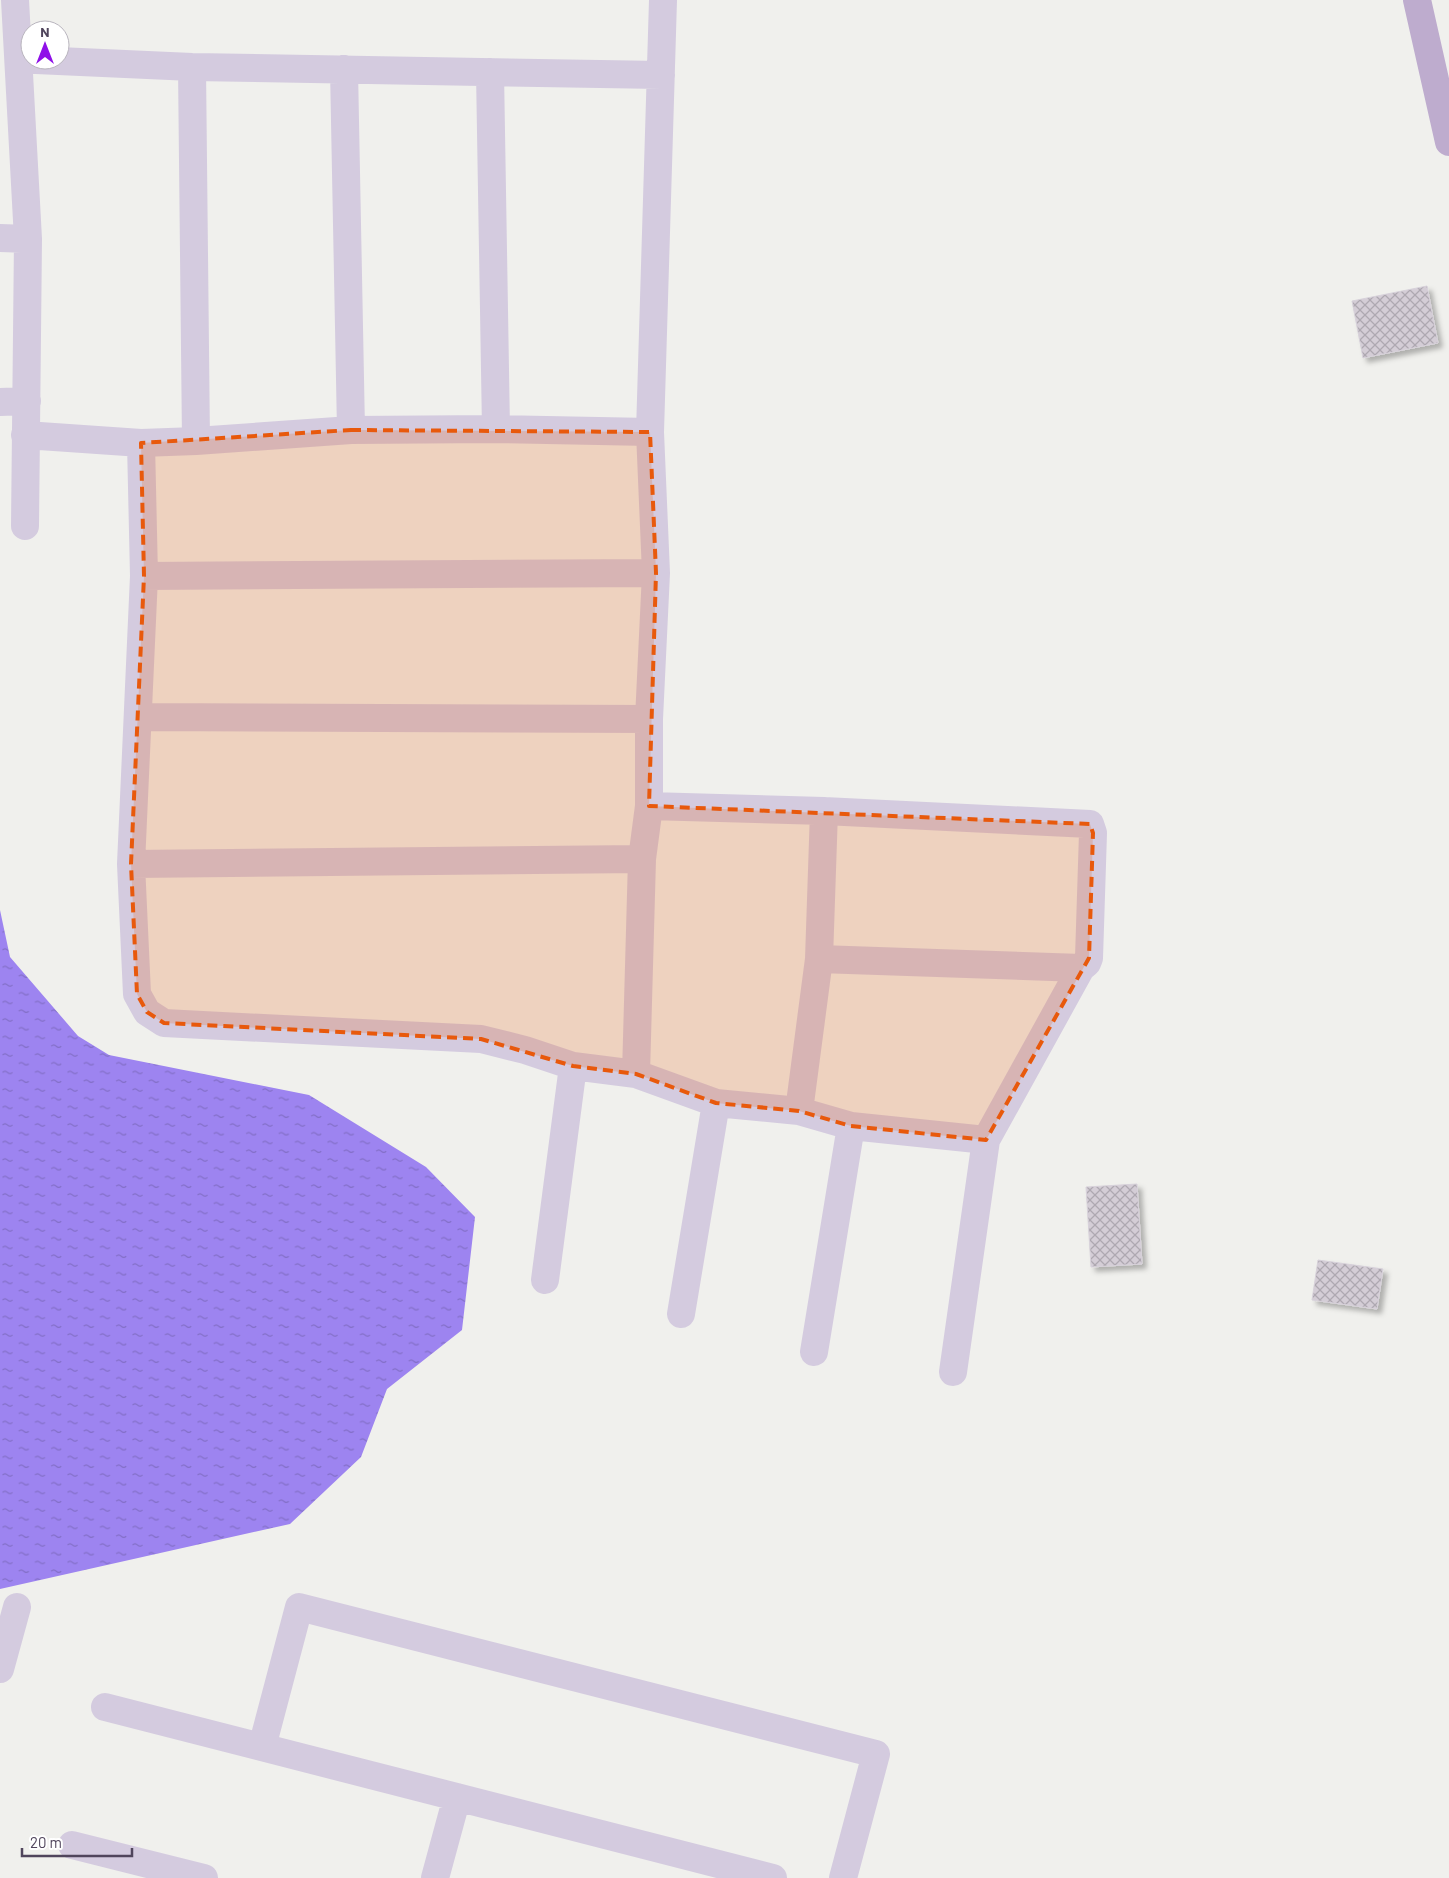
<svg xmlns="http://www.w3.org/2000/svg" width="1449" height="1878" font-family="Barlow,sans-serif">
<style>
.water{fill:url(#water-ripples)}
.building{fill:url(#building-cross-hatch);stroke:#d7d1da;filter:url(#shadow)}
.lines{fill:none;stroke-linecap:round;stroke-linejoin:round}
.street{stroke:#d4cbdf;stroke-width:28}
.primary{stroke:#beacce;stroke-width:28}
.marked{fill:#e8590c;fill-opacity:0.2;stroke:#e8590c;stroke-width:4;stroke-dasharray:10 6;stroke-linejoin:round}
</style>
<defs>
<pattern id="water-ripples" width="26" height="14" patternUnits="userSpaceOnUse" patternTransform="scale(1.25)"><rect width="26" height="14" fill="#9d84f0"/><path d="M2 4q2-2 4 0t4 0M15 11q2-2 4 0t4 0" fill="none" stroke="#826ec6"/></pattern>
<pattern id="building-cross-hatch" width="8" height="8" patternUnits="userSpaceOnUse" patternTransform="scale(1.25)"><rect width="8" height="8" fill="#d4cdd6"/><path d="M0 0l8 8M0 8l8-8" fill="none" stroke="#aea8b1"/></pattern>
<filter id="shadow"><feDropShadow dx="4.5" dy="4.5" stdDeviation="2.5" flood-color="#0004"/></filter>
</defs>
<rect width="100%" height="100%" fill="#f0f0ed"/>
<path class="water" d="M0,910L10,957L78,1036L109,1055L309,1095L426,1167L475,1217L462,1330L387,1389L361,1457L290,1524L0,1589Z"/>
<path class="building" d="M1427,286L1438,343L1363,358L1352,301Z
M1137,1184L1142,1264L1091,1267L1086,1187Z
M1318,1260L1383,1269L1377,1309L1312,1300Z"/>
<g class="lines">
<path class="street" d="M15,0L28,239L25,526
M36,60L192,67L661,75
M192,67L196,441
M344,69L351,430
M490,72L496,429
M0,238L28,239
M0,402L27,401
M25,435L141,443L196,441L351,430L496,429L650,432
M141,443L144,576L131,864L137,994L147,1012L164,1023L481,1039L525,1050L573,1066L636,1074L716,1103L799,1111L851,1126L986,1140L953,1372
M144,576L656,573
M139,717L649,719
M649,806L824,811L1090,824L1093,833L1089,958L1087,963L1081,968L819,959
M131,864L642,859
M636,1074L642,859L649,806V719L656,573L650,432L663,0
M799,1111L819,959L824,811
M986,1140L1081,968
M545,1280L573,1066
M681,1314L716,1103
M814,1352L851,1126
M0,1669L17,1607
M105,1707L773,1878
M262,1747L299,1607L876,1754L843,1878
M72,1845L204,1878
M435,1878L457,1797"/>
<path class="primary" d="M1417,0L1449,142"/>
</g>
<path class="marked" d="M351,430L650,432L656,573L649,806L1090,824L1093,833L1089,958L986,1140L851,1126L799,1111L716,1103L636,1074L573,1066L481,1039L164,1023L147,1012L137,994L131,864L144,576L141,443Z"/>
<g transform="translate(45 45)"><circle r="24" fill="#ffffff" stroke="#b9b5be"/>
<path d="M0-4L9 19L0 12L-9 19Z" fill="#8f10e8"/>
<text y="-8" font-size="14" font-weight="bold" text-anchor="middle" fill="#50455c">N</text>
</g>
<path d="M22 1848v8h110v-8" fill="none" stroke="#50455c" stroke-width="2.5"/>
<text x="30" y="1848" font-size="15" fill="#50455c" stroke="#ffffff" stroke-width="4" paint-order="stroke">20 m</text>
</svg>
